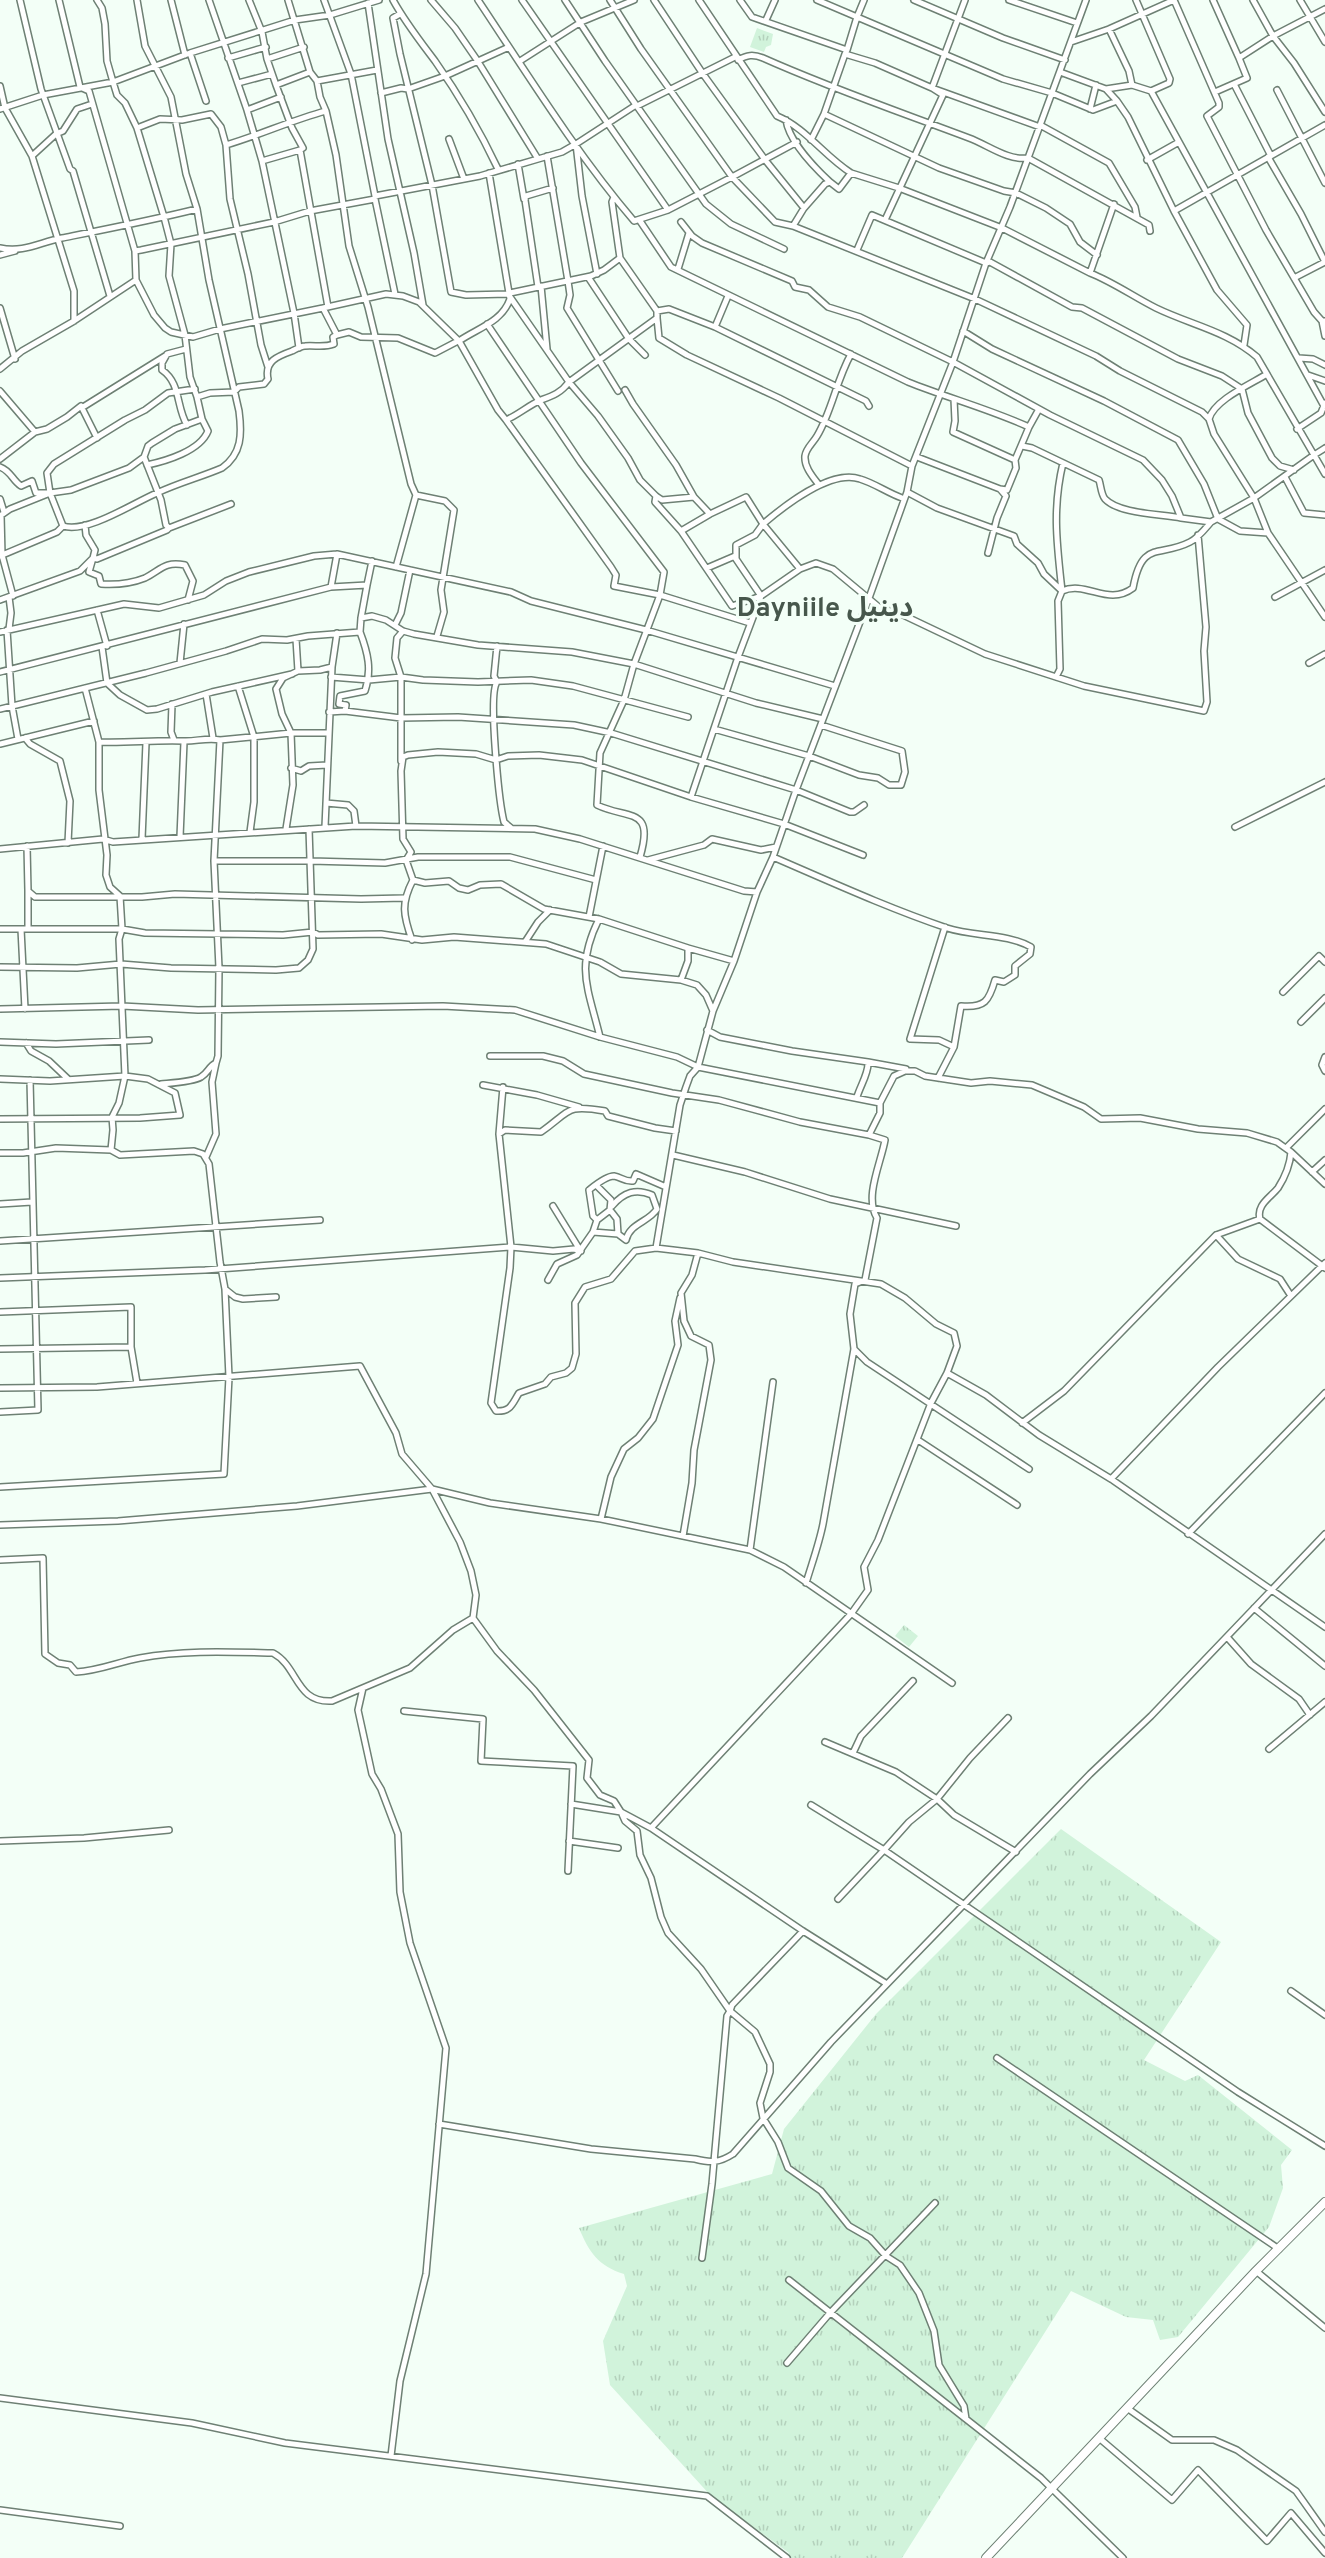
<svg xmlns="http://www.w3.org/2000/svg" width="1325" height="2558" font-family="Overpass,'Noto Sans Arabic',sans-serif">
<style>
.grass{fill:url(#grass-tufts)}
.lines{fill:none;stroke-linecap:round;stroke-linejoin:round}
.street-casing{stroke:#6e8074;stroke-width:8}
.secondary-casing{stroke:#6e8074;stroke-width:10}
.street{stroke:#fff;stroke-width:5}
.secondary{stroke:#fff;stroke-width:8}
.labels{text-anchor:middle;stroke-width:6;stroke-linejoin:round;paint-order:stroke}
.district-label{font-size:27px;font-weight:bold;fill:#47574c;stroke:#f3fff7}
</style>
<defs>
<pattern id="grass-tufts" width="24" height="20" patternUnits="userSpaceOnUse" patternTransform="scale(1.5)"><rect width="24" height="20" fill="#d1f3db"/><path d="M3 7l-1-3M5 7V3M7 7l1-3M15 17l-1-3M17 17v-4M19 17l1-3" fill="none" stroke="#b4d1bc"/></pattern>
</defs>
<rect width="100%" height="100%" fill="#f3fff7"/>
<path class="grass" d="M757,28L773,34L771,45L766,47L764,52L750,47Z
M904,1625L918,1636L909,1647L895,1636Z
M1061,1829L1221,1942L1144,2060L1185,2081L1198,2075L1292,2150L1281,2165L1283,2188L1269,2227L1178,2337L1160,2340L1153,2320L1126,2317L1071,2291L902,2558H785L789,2553L711,2496L610,2385L603,2341L627,2286L624,2274C598,2266 589,2252 579,2228L772,2174L784,2129L876,2014Z"/>
<g class="lines">
<defs>
<path id="street" d="M20,0L41,89L70,169L73,171L110,296
M59,0L80,87L89,91L135,251
M97,0L102,8L105,24L107,61L113,82L117,95L125,103L137,128L164,217L171,244L169,276L185,335L190,377L197,397
M171,0L185,55
M209,0L247,110L262,161L294,313L299,348
M249,0L262,32L267,59L276,85L292,128L303,148L300,150L328,307
M288,0L310,72L317,81L320,97L326,111L336,155L349,246L368,307L411,484L416,495L445,501L454,510L441,590L444,612L437,636
M324,0L351,74L375,196
M393,0C405,22 420,41 435,61C459,95 480,131 498,169
M478,0C528,75 576,153 634,221L668,210L732,177L775,222L793,226L975,299L1096,356L1120,371L1202,412L1209,419L1214,434L1254,498L1268,533L1325,617
M522,0L668,210
M565,0L605,61L706,204L731,224L784,249
M610,0L641,49L732,177L797,142
M654,0L703,74L766,161L804,208
M699,0L777,116C806,128 824,156 851,173
M740,0L752,17L847,50L845,54L875,63L932,88L1040,127
M817,0L857,17L847,50
M864,0L857,17L1003,79L1052,93L1093,110L1117,101
M914,0L1003,38L1065,60
M1009,0L1077,23
M1136,0L1170,79L1169,83L1151,91
M1174,0L1219,103V107L1207,116L1266,230L1314,312L1322,321H1325
M1213,0L1239,58
M1253,0L1273,36L1294,63L1325,112
M1300,0L1325,42
M368,3L388,139L414,253L423,305
M400,14L393,18L400,54L432,185L451,292L466,295L508,294L569,382L657,318V311L620,258L612,202L614,197
M766,20L775,0
M1109,29L1129,71L1132,85
M1071,42L1109,29L1174,0
M190,53L206,101
M228,58L266,47
M267,59L304,47
M738,60C747,55 753,54 763,58C830,88 900,112 969,138C988,145 1008,161 1028,158L1149,225L1150,231
M520,61L581,22L634,0
M1060,72L1106,89L1117,101L1128,117L1174,211
M317,81L377,70
M238,83L272,74
M1234,84L1271,156
M276,85L310,72
M0,86L5,108L32,156L74,291V321
M1106,89L1132,85L1151,91L1324,406
M1277,90L1325,183
M1215,92L1247,78L1239,58L1273,36L1325,9
M381,93L401,88L408,89L445,76L509,47
M637,106L735,57
M0,109L43,95L113,82L190,53L295,20L330,15L379,0
M1090,109L1096,85
M247,110L281,97
M824,114L939,168L1004,191L1016,193L1046,208L1070,224L1080,242L1097,255
M786,120C789,141 815,168 830,182
M1040,125L1109,163L1135,207L1137,217
M137,128L160,119L182,120L211,114L221,127L226,145L230,199L248,274L261,345L268,367
M449,139L464,179
M811,140L824,114L845,54
M576,144L582,196L597,274
M226,145C260,135 292,120 326,111
M32,156L56,134L63,131L77,109L92,104
M547,156L568,281L570,295L567,308L618,391
M1268,157L1301,214L1325,262L1294,278
M538,159L562,152L576,144L636,105
M1147,160L1179,142
M262,161L300,150
M518,164L524,199
M375,199L395,294
M1114,204L1090,273C1113,282 1134,297 1156,308C1191,325 1227,331 1257,357L1314,455L1325,448
M885,220L943,95L932,88L965,0
M640,221L671,267L908,382C948,398 989,409 1029,427L1039,409
M681,222L692,236L702,243L792,281L795,287L809,290L828,307L860,317L953,362L1050,415L1143,460L1162,480L1172,496L1181,518L1211,522L1254,498L1314,455L1325,474
M793,226L804,208L825,184L830,182L839,189L851,173L899,188L1002,228L1090,273
M0,248C24,253 40,242 62,238C107,229 153,220 197,209
M857,250L872,215L986,263L990,262L1072,307L1082,308L1178,359L1222,376L1242,389L1248,413L1272,458L1280,466L1294,470
M0,255L15,251
M678,269L689,233
M588,277L629,339L645,355
M136,280L135,251L141,250L274,222L310,211L375,199V196L480,176L538,159L477,60L455,28L431,0
M541,286L547,349
M538,287L525,200L526,196L553,188
M510,293L591,276L604,270L620,258
M0,308L15,359
M323,308L386,294L403,296L419,302L459,341L498,410L506,420C518,415 529,405 541,400C552,396 561,393 569,382L598,416L628,458L640,480L656,496L662,500L694,497L710,514L746,497L763,524L755,535L736,545V559L761,596L732,606L681,531L710,514
M657,311L669,309L715,327L728,296
M657,318L659,338L687,355L779,398L912,466
M1322,321L1325,336
M487,324L581,463L664,572L660,595L634,664L624,700L600,753L597,805C628,820 655,806 640,857
M715,327L866,401L869,406
M963,331L992,349L1104,401L1178,440L1204,484L1218,519L1240,531L1268,533
M459,341C478,328 502,322 510,299L489,173
M1244,345L1247,325L1217,290L1174,211L1325,125
M186,349L167,354L162,363V370C181,383 176,407 187,425
M1299,358L1313,359L1325,365
M0,369L22,351L74,321L136,280L154,315L165,328L171,332L193,337L220,329L323,308L337,335L349,332L361,337L398,338L435,353L458,341
M1308,375L1325,381
M625,390L633,404L676,465L694,497
M0,391L35,432
M954,399L955,421L953,432L1015,460
M1209,419C1214,400 1251,384 1267,374
M506,420L611,567L616,575L614,586L660,595L750,623
M1297,429L1321,413L1325,403
M97,438L81,406L83,407L165,356
M1022,446L1032,448L1099,480C1101,486 1101,494 1105,499C1119,514 1161,514 1181,518
M917,457L1000,489
M0,459L35,432L47,429L67,417L81,406
M147,465C166,461 200,451 208,431L202,419
M0,467C11,471 12,480 21,486L32,481L36,493H50L63,526C87,534 135,502 157,493C178,483 201,477 222,468C242,454 242,434 239,411L209,280L197,209L186,174L171,97L145,46L137,0
M1285,477L1304,513L1325,515
M819,485C813,477 804,467 805,456C806,448 813,443 817,436C832,411 836,381 851,354
M907,492L937,508L1014,536L1017,544L1038,563L1044,574L1062,591C1057,545 1052,509 1063,463
M50,493L47,473L54,464L125,420L145,410L168,393L195,389
M656,496L655,502L681,531
M902,498C888,493 874,483 860,479C831,469 784,506 763,524L800,569L816,563L833,569L880,608L903,615L985,654L1084,686L1204,711L1207,702L1204,651L1206,627L1198,535
M0,499L4,512
M1,515L2,555L13,596
M0,516L10,509L50,493L71,490L129,468L144,457L148,446L152,443L175,429L202,419L197,397L210,393L234,392L239,387L264,384L268,379C264,361 278,356 292,351C296,349 301,346 305,346C316,345 323,348 334,344L333,337L337,335
M85,525L86,535L95,550L93,558L97,559L167,530L169,528L166,525L161,500L144,457
M169,528L231,504
M988,553L997,518L1006,496L1000,489L1007,490L1016,468L1015,460L1029,427
M0,556L57,532L63,526
M396,567L416,495
M707,568L735,556
M331,587L337,554
M9,597L11,613L9,629
M1275,597L1325,570
M0,600L80,571L93,558L89,572L99,576L101,584C116,585 130,584 145,578C161,570 164,561 185,565L193,581L188,600
M97,610L107,646
M361,618L367,585
M395,625L401,613L410,570
M7,630L12,706L18,739
M0,632L124,604L159,608L204,595L226,581L249,572L314,556L337,554L511,592L531,601L646,630L835,686
M497,646L494,676L497,682C488,694 499,802 504,822L511,828
M102,647L107,683L120,695L147,710L157,709L212,692L292,674
M180,663L184,624
M1309,663L1325,654
M298,671L320,670L332,667L337,633
M0,672L331,587L367,585L372,561
M331,677L369,680L401,677L423,680L478,682L531,680L573,686L688,717
M1056,677L1060,669L1058,601L1062,591C1086,580 1108,607 1133,588C1142,539 1159,558 1190,542C1198,538 1205,529 1211,522
M238,686L254,737V802L250,832
M85,688L99,742C127,743 155,740 183,741C195,742 207,737 220,740L291,733H328
M206,694L213,738
M172,704L171,732L174,740
M0,709L146,673L226,651L262,639L287,640L308,636L360,632L361,618L372,616L386,620L403,631L414,634L478,645L572,652L634,664L756,703L823,719
M345,711L346,705L339,704L340,696L365,691C372,670 368,653 360,632
M329,712L345,711L401,718L458,717L574,725L611,733L796,790L850,812H854L864,805
M714,729L809,756L859,775L878,778L889,785H901L905,772L902,751L821,725
M25,738L30,744L60,761L70,801L68,843
M220,740L214,861H311L385,863L418,857H510L596,880
M99,742V790L107,855L106,875L110,887L120,896L122,929L145,933L283,935L313,932L318,935L381,934L422,940L454,937L546,944L600,962L621,974L681,980L697,985L706,995L713,1011
M0,744L94,721
M401,761V677L395,658L397,638L403,631
M291,768L301,771L309,766L327,765
M691,797L738,657L761,596L800,569
M326,803L348,805L354,811L356,826
M325,827L332,667
M1235,827L1325,782
M286,829L293,785L291,733L282,714L276,689L283,678L298,671L296,639
M180,837L184,742
M142,839L146,743
M27,846L28,891L35,897H142L175,894L361,899L404,898
M0,849L103,839L113,842L356,826L535,829L580,839L744,891L757,892
M773,857C831,882 888,908 947,928C975,937 1006,933 1031,947L1030,954L1015,966V975L1004,982L995,980C989,1001 985,1008 961,1006L954,1047L938,1078
M648,860L704,845L712,839L761,850L776,847
M28,891V929
M589,917L603,846
M599,919C575,967 588,988 600,1037
M945,927L910,1039L939,1040L954,1047
M0,929H122L119,939L125,1076L119,1103L112,1117L113,1130L111,1150L120,1155L194,1151L203,1154L209,1164L220,1262L225,1289L235,1297L243,1299L276,1297
M21,929L25,1009
M412,940C403,915 401,903 413,880
M525,942L538,922L550,910
M688,948L734,961
M0,967L77,968L121,964L171,968L276,970L299,968L308,960L313,949L309,829
M681,980L688,961V948L599,919L544,909L501,884L480,885L468,890L459,888L449,881L425,883L413,880L406,860L411,852L403,839L401,771L403,757L408,755L438,752L476,754L496,760L508,756L539,755L582,760L691,797L784,824L863,855
M1283,992L1319,956L1325,962
M0,1009L122,1006L198,1010L443,1006L515,1010L600,1037L677,1057L698,1067L880,1103V1113L869,1135L885,1140C881,1163 864,1197 877,1218L865,1280L855,1284L850,1314L854,1349L823,1524C819,1544 812,1563 806,1583
M1301,1022L1325,998
M707,1030L720,1037L792,1051L868,1062
M0,1042L56,1044L149,1040
M26,1043L31,1051L49,1061L68,1079
M490,1056H543L563,1061L584,1074L672,1093L719,1100L800,1122L869,1135
M1325,1057L1322,1065L1325,1071
M0,1079L50,1081L125,1076L148,1079L175,1093L180,1115L140,1118L0,1119
M161,1084C171,1083 193,1082 201,1077C208,1073 209,1066 216,1063L218,1056L219,968L214,861
M483,1085L537,1095L579,1107
M857,1097C860,1086 869,1073 868,1062L906,1069
M880,1103L894,1076L905,1071H915L925,1076L971,1083L990,1081L1032,1085L1084,1107L1101,1119L1140,1118L1198,1129L1247,1133L1277,1142L1291,1152C1290,1165 1285,1177 1278,1188C1270,1198 1256,1205 1260,1219L1325,1268
M499,1134L503,1087
M1286,1148L1325,1109
M1291,1152L1325,1184
M0,1153H23L56,1148L111,1150
M673,1155L745,1172L830,1199L956,1226
M206,1157L216,1134L212,1082L216,1063
M1312,1172L1325,1160
M597,1186L611,1200L610,1210L617,1219L618,1234L626,1240C630,1223 649,1222 657,1209L652,1195C636,1188 624,1192 612,1206
M0,1204L32,1202
M553,1206L580,1250
M597,1220L593,1216L589,1190C594,1186 606,1176 614,1176C621,1177 625,1182 633,1181L636,1174L666,1187
M593,1232L618,1234
M1216,1235L1238,1259L1280,1279L1291,1296
M0,1241L320,1220
M656,1248L635,1251L611,1279L585,1287L575,1303L576,1354L572,1368L566,1373L551,1377L545,1384L519,1393C512,1404 511,1412 496,1411L491,1403L510,1268L511,1247L499,1134L505,1130L541,1132C571,1111 565,1104 605,1111L608,1116L655,1128L676,1131
M698,1253L733,1262L881,1284L905,1298L936,1324L954,1333L957,1346L947,1373L931,1403L878,1540L864,1567L868,1590L851,1614L651,1828L803,1931L887,1984
M0,1278L205,1270L511,1247L553,1251L574,1249L581,1251
M548,1280L557,1264L577,1255L593,1232L597,1220L610,1210
M0,1312L131,1307V1347
M0,1349L131,1347L137,1383
M854,1349L867,1362L1029,1469
M947,1373L986,1395L1039,1435L1111,1479L1325,1627
M0,1388L97,1387L360,1366L396,1433L402,1454L432,1489L460,1542L471,1571L476,1595L473,1618L497,1651L534,1690L589,1760L587,1778L600,1795L614,1801L621,1812L651,1828
M0,1412L38,1410L30,1080
M1022,1423L1064,1391L1216,1235L1260,1219
M918,1440L1017,1505
M1111,1479L1218,1367L1325,1263
M0,1487L224,1474L229,1377L225,1289
M601,1519L611,1477L624,1449L638,1438L653,1419L678,1345L675,1321L680,1298
M0,1525L118,1521L297,1506L432,1489L490,1503L601,1519L750,1550L784,1567L952,1683
M1188,1534L1325,1393
M683,1536L692,1483L694,1450L711,1360L709,1345L691,1336L684,1321L681,1293L692,1275L698,1253L656,1248L680,1105L686,1087L690,1076L698,1067L713,1011L734,961L757,892L773,857L796,790L869,598L907,492L912,466L953,362L986,263L1010,207L1086,0
M750,1550L773,1382
M0,1560L43,1558L45,1654L58,1663L70,1665L76,1672C99,1671 118,1662 140,1658C184,1650 228,1652 273,1653C299,1667 295,1703 332,1701L410,1668L453,1630L473,1618
M1254,1608L1325,1666
M1227,1637L1251,1664L1299,1699L1310,1715
M363,1688L358,1710L372,1774L381,1789L398,1834L400,1892L410,1943L446,2048L426,2274L400,2381L391,2456
M404,1711L483,1719L481,1761L573,1766L568,1871
M825,1742L896,1772L937,1799L954,1815L1016,1852
M1269,1749L1325,1702
M853,1753L861,1736L913,1681
M571,1804L621,1812L625,1821L637,1831L640,1855L651,1878L661,1917L668,1933L701,1969L730,2011L727,2016L712,2184L702,2258
M811,1805L884,1850L909,1822L937,1799L970,1758L1008,1718
M0,1841L84,1838L169,1830
M569,1841L618,1848
M838,1899L884,1850L1238,2092L1325,2146
M803,1931L732,2005L730,2011L755,2032L770,2064V2072L760,2103L763,2118L778,2142L788,2168L821,2191L849,2226L870,2238L886,2256L900,2265L919,2293L934,2331L939,2365L964,2406L966,2419L1041,2478L1123,2558
M1291,1991L1325,2015
M997,2058L1279,2249
M439,2124L591,2149L695,2159C711,2163 719,2163 733,2154L831,2042L1090,1774L1151,1716L1325,1534
M1256,2271L1325,2328
M789,2280L966,2419
M787,2363L830,2313L935,2203
M0,2398L192,2423L285,2443L707,2496L787,2558
M1127,2408L1172,2440H1214L1237,2450L1296,2491L1325,2532
M1099,2438L1172,2500L1198,2470L1267,2541L1291,2513L1325,2553
M0,2510L120,2526"/>
<path id="secondary" d="M986,2558L1256,2271L1325,2202"/>
</defs>
<use href="#street" class="street-casing"/>
<use href="#secondary" class="secondary-casing"/>
<use href="#street" class="street"/>
<use href="#secondary" class="secondary"/>
</g>
<g class="labels">
<g class="district-label">
<text x="825" y="616">Dayniile دينيل</text>
</g>
</g>
</svg>
